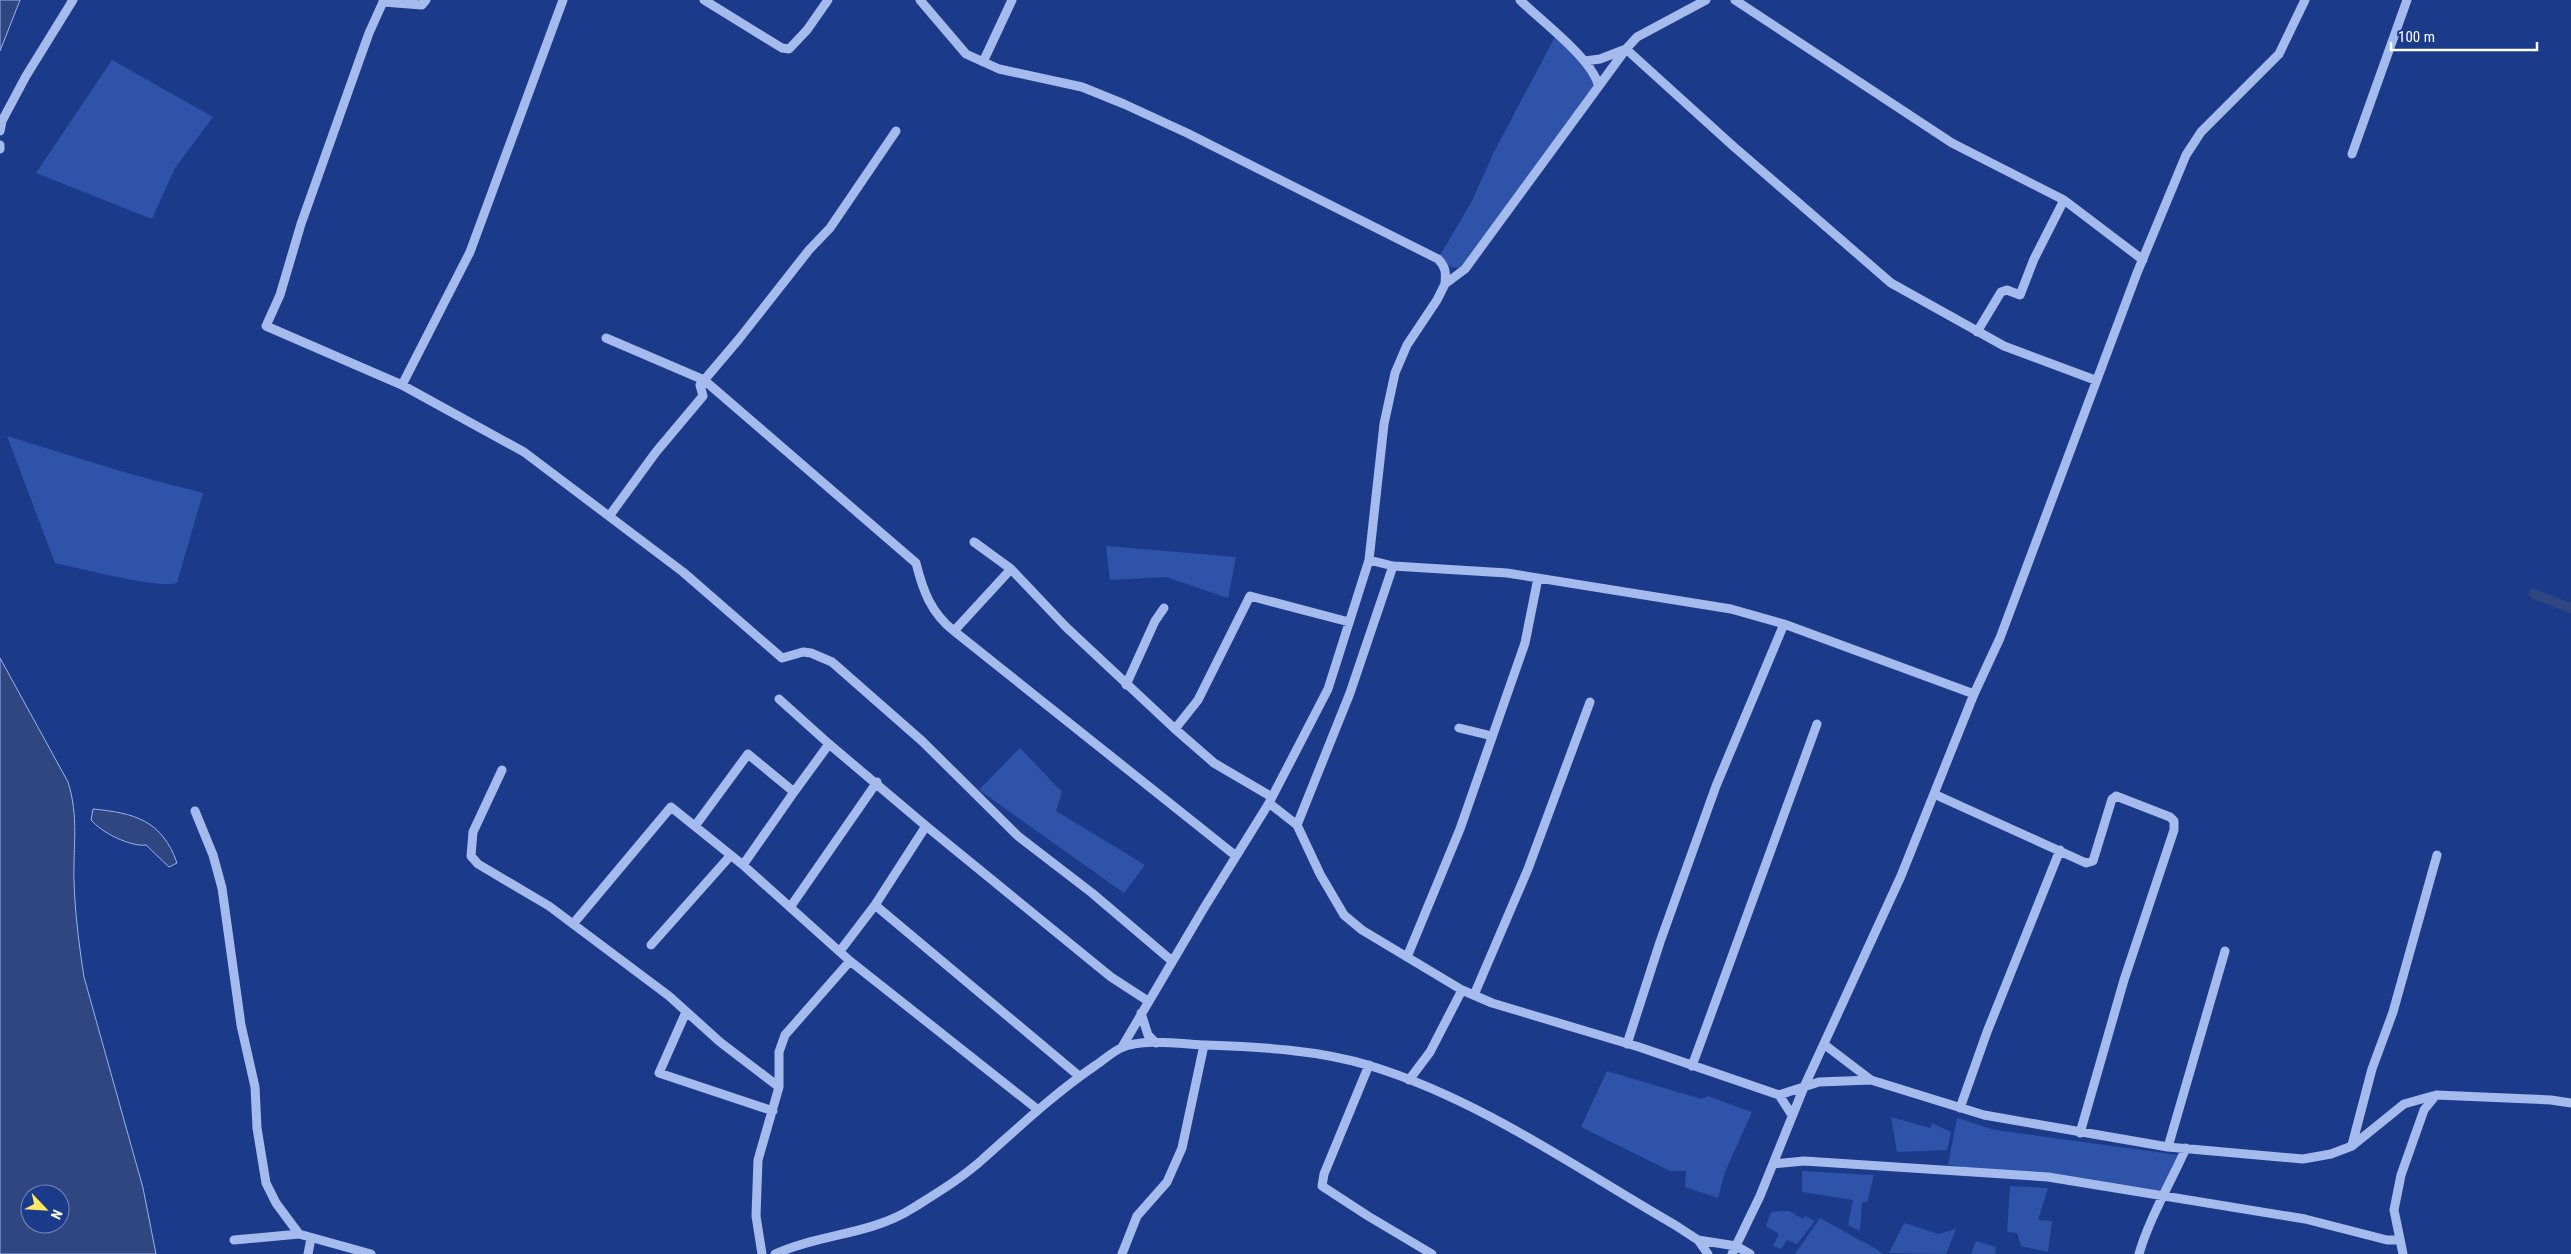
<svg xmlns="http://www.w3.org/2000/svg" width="2571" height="1254" font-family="'Roboto Condensed',sans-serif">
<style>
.green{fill:#2e53a8}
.water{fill:#2f4681;stroke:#98b3ef;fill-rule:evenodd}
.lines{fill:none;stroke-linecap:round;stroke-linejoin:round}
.canal{stroke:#2f4681;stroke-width:10}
.minor{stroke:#a5bbed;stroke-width:9}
</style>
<rect width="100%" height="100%" fill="#1b3b8a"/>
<path class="green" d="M1556,35L1598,84L1465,269L1451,267L1438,259L1472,201L1494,152Z
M112,60L213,117L175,168L152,219L36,173Z
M7,436L130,474L203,493L177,583C157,589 80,568 55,563Z
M1106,546L1236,557L1228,598L1166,577L1110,580Z
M1020,748L1062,792L1056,811L1145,865L1124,893L979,790Z
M1607,1071L1701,1099L1708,1096L1752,1112L1725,1172L1718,1198L1685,1187L1686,1171H1670L1581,1127Z
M1891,1117L1930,1128L1932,1123L1951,1132L1947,1150L1897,1152Z
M1957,1118L1995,1130L2178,1155L2163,1191L1948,1165Z
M1802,1171L1874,1175L1867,1202H1862L1860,1231L1848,1225L1853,1200L1802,1192Z
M2010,1186L2048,1188L2038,1220L2052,1221L2048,1252L2021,1246L2017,1233L2007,1232Z
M1789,1211L1803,1219L1805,1216L1815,1221L1797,1244L1787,1240L1781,1249L1773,1246L1779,1234L1766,1226L1771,1212Z
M1820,1218L1878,1250L1883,1254H1795Z
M1904,1223L1939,1234L1956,1229L1946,1254L1889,1253Z
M1976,1241L1996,1247L1995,1254H1971Z"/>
<path class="water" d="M0,0H20L0,51Z
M0,658L68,782C79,817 73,846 74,881C75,913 79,945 84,977L143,1188L156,1254H0ZM30,1194H60V1224H30Z
M93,809C134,813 162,820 177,863L169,867L146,845C130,847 101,832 91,820Z"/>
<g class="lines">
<path class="canal" d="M2534,594L2571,608"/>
<path class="minor" d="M426,0L422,5L383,2L369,33L301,224L280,295L266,326L402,385L524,452L683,572L782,658L803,652L811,653L832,662L922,741L1018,836L1092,893L1172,961
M704,0L782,48L789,49L807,30L828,0
M920,0L966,54L999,69L1082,87L1124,104L1187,133L1438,259C1446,267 1446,273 1445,284
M1520,0C1541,21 1590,57 1598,84
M1735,0L1952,143L2064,200L2143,260
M1585,61L1600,59L1626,49L1733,146L1891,283L2004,346L2095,380
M983,62L1012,0
M0,131L2,121L26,76L73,0
M0,145V149
M2352,154L2407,0
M1977,332L2001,292L2007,290L2020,295L2034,259L2064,200
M606,338L704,380L916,563C923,591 931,613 954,631
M402,385L470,252L563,0
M610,515L656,452L703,396L700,385L739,339L809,250L830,228L896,131
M974,542L1011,569L1066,627L1175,729L1214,763L1272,797
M1369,560L1393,566
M1011,569L954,631L1236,856
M1126,685L1155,621L1164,608
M779,699L829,744
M1459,728L1492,736
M1175,729L1198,700L1250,596L1349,622
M502,770L473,832L471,856L478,864L549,906L669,996L720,1042L779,1087L758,1160L756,1216L762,1254
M1934,794L2086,863L2093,861L2112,799L2116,796L2170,817L2174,821V830L2124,980L2080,1133
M1269,803L1328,689L1369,560L1384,424L1395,373L1407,345L1437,300L1445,284L1465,269L1626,49L1637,37L1706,0
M195,811L213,855L222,888L241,1025L255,1087L257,1128L266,1183L276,1203L299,1234L371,1254
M1297,825L1350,693L1393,566L1507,573L1731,609L1784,624L1974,694
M695,826L748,754L794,792L829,744L926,826L875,905L840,951
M926,826L1111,977L1148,1001
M743,865L794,792
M875,905L1079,1076
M791,906L877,782
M573,924L671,807L743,865L850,961L1037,1109
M651,945L731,855
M1407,957L1460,829L1525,643L1538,578
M1474,995L1528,869L1590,702
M686,1012L659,1073L773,1111
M1141,1013L1148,1035L1156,1043
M1627,1044L1660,942L1716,786L1784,624
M1825,1045L1871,1080
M1122,1047L1204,908L1269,803L1297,825L1320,874L1344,915L1362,930L1462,990L1492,1003L1639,1047L1779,1095L1819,1082L1871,1080L1984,1115L2168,1147L2303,1159L2331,1154L2352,1146L2404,1104L2436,1095L2551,1100L2571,1103
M1369,1065L1324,1174L1322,1186L1368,1216L1432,1254
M1692,1066L1817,724
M1409,1080L1430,1052L1462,990
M779,1087V1052L785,1035L850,961
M1779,1095L1792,1115
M1960,1108L1987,1032L2060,850
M2352,1145L2372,1069L2393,1012L2437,855
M2168,1147L2225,951
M1773,1164L1804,1161L2048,1177L2305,1219L2387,1240H2399
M234,1240L299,1234
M1698,1240L1736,1246L1750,1254
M308,1254L311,1238
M775,1254C819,1234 871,1235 913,1208C937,1193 962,1178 983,1159C1020,1126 1055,1093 1096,1065C1104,1060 1112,1052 1121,1048C1143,1038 1182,1044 1206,1045C1261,1047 1319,1050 1371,1066C1481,1100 1576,1168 1675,1225L1698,1240L1708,1254
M1122,1254L1137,1216L1167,1182L1182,1148L1204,1045
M1732,1254L1760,1196L1804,1087L1901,876L1974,694L2000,638L2137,273L2186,155L2201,132L2279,54L2305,0
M2139,1254C2149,1219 2171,1182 2186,1148
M2403,1254L2394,1210L2401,1175L2424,1110L2436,1095"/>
</g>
<g transform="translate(45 1209) rotate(115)"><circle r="24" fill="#1b3b8a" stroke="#7689b9"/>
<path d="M0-4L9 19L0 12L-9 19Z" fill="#fee862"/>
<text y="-8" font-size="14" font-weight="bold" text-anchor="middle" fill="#ffffff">N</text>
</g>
<path d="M2391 42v8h146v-8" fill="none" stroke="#ffffff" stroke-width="2.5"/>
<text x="2398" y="42" font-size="15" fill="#ffffff" stroke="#1b3b8a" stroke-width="4" paint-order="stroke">100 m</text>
</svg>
